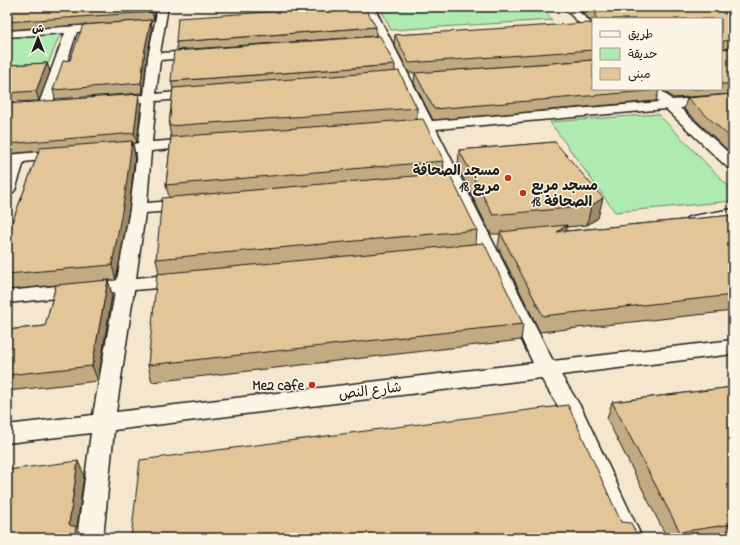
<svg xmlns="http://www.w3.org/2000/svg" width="740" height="545" font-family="'Indie Flower','Playpen Sans Arabic',sans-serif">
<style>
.green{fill:#afebb1;stroke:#668466}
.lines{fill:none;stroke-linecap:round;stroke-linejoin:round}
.minor-casing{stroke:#1c1c1c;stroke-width:3}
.minor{fill:#fcf5e5;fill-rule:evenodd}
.wall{fill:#c2aa82;stroke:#1c1c1c}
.shaded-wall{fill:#9e8b6a;stroke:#1c1c1c}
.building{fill:#e2c697;stroke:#1c1c1c}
.poi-dot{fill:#c8321e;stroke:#fcf5e5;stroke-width:1.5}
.labels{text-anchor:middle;stroke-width:3;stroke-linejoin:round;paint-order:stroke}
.poi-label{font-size:14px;font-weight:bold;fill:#1c1c1c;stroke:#fcf5e5;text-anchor:end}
.street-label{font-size:14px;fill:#1c1c1c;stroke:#fcf5e5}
</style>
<rect width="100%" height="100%" fill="#f4e7ce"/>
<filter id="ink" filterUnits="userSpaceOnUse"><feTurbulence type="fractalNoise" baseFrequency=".025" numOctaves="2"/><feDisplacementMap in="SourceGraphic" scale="8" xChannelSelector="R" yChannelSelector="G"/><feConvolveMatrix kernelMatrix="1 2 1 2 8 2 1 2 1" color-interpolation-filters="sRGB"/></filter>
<g filter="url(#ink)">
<path class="green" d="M380,7H540L552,20L391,30Z
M61,32L48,64L7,67V36Z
M658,114L733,191V201L615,212L550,122Z"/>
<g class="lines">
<defs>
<path id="minor" d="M158,7H168L160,53L199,51L203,52L205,54L203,56L199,57L160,60L156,94L195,90L199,91L201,94L199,97L195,98L156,101L152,142L194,139L199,140L201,143L199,146L194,147L151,151L147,203L185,200L191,202L193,205L191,208L185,210L145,213L136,278L179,274L185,276L188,280L185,284L179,286L134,290L116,412L533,363L423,130L403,132L398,131L396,128L398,125L419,123L364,7H374L432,121L659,102L647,89H660L672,100L733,95V103L680,108L733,157V169L728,168L666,109L436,129L553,361L733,340V354L561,375L582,409L642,538H616L561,411L541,378L114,430L103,538H77L91,433L7,443V425L93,415L115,292L7,303V291L117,280L130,209L137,152L110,154L105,153L103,150L105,147L138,143L143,102L115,105L110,104L109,101L110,98L115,97L144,95L148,57Z
M563,7H574L593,25V34L589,33Z
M106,24L110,25L111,27L110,29L77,32L52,106L50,109H40L38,106L65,33L7,37V31Z
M61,150L66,151L68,154L66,157L24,162L15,190L12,193L7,195V168L9,163H7V155Z
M733,209V219L693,226L687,224L685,221L687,218L693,216Z"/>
</defs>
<use href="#minor" class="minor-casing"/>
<use href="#minor" class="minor"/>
</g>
<path class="wall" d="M7,7H156L154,20L7,30Z
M283,7H338L283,10Z
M576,7H733V94L673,98L662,89H721V19H593V22Z
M151,20L152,29L147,57L143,93L55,99L53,90L70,60Z
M593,24V60L433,72L659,90L656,101L433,120L414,83L415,73H409L394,44L395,35Z
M376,27V36L177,50L176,42Z
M47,63L50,72L39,101L7,102V65Z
M395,65V72L417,108V119L444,161L443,173L477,230L476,244L523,324L521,340L152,382L148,365L159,274L156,259L169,197L166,185L171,137L169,126L173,89L171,81Z
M733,94V155L684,109L687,98Z
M7,104H141L137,143H133L135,155L129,209L116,280H108L112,295L98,381L7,391V330L45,326L56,285L7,290V236L39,151L7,154Z
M555,142L598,218L587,225L567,227L566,231L733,215V311L540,332L498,247L500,234H491L458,168L459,150Z
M733,387V538H667L607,419L612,402Z
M621,522L637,535L636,538H131Z"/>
<path class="shaded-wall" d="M153,7H156L154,20L152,12Z
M715,7H718L716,14L710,18L713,8Z
M151,20L152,29L147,57L143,93L141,83L145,48Z
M47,63L50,72L39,101L36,91Z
M139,94L141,104L137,143L134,133Z
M132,141L135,155L129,209L116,280L112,265Z
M603,198L598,218L587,225L591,206Z
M567,225L564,241L557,232Z
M108,280L112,295L98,381L92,366Z
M7,298L9,304L7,312Z
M78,461L84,475L77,527L82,538H74L69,524Z"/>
<path class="building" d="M7,7H153L152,12L7,22Z
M345,7H365L376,27L176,42L178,18Z
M588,7H715L713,8V11H722L724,14L733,13V40L723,41V49L733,48V84H721V19H596V13Z
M151,20L145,48L141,83L53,90L63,61L70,60L83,25Z
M588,23L593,24V50L409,63L395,35Z
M380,36L395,65L171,81L174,51Z
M593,60V89H658L659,90L434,109L415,73Z
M47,63L36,91L7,93V65Z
M399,71L417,108L169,126L173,88Z
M139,94L134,133L7,144V104Z
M733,94V140L687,98Z
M423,119L444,161L166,185L171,137Z
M132,141L125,195L112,265L7,274V236L40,148Z
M555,142L603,198L591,206L493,215L459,150Z
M449,173L477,230L156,259L162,198Z
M733,215V295L543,316L500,232L567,225L557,232Z
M484,243L523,324L148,365L157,274Z
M108,280L92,366L7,375V330L45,326L56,285Z
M733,387V524L680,532L612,402Z
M568,405L621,522L631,523L637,535L619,538H131L140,460Z
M78,461L69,524L71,526H76L74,538H7V470Z"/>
</g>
<g class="poi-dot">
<circle cx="508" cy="178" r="4"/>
<circle cx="523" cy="193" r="4"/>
<circle cx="312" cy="385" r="4"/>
</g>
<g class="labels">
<g class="poi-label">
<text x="500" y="175">مسجد الصحافة<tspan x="500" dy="16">مربع 18</tspan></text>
<text x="531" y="190" text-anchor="start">مسجد مربع<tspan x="531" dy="16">18 الصحافة</tspan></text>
<text x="304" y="390">Me2 cafe</text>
</g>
<g class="street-label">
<text transform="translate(370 390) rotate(-7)" y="5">شارع النص</text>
</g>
</g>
<rect width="740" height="545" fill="none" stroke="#fcf5e5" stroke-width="24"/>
<rect x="12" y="12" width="716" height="521" fill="none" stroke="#1c1c1c" stroke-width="1.5" filter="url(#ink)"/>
<rect x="592" y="18" width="130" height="72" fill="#fcf5e5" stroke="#a29e95"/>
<rect x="600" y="31" width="20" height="6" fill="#fcf5e5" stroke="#a29e95"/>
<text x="628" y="38" font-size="12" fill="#1c1c1c">طريق</text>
<rect x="600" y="48" width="20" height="12" fill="#afebb1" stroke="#a29e95"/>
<text x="628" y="58" font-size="12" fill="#1c1c1c">حديقة</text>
<rect x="600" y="68" width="20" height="12" fill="#e2c697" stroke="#a29e95"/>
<text x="628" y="78" font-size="12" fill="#1c1c1c">مبنى</text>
<g transform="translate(38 38)" stroke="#fcf5e5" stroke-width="3" paint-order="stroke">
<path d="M0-3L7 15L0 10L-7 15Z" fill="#1c1c1c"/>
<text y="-6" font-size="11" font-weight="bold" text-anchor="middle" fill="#1c1c1c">ش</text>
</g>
</svg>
